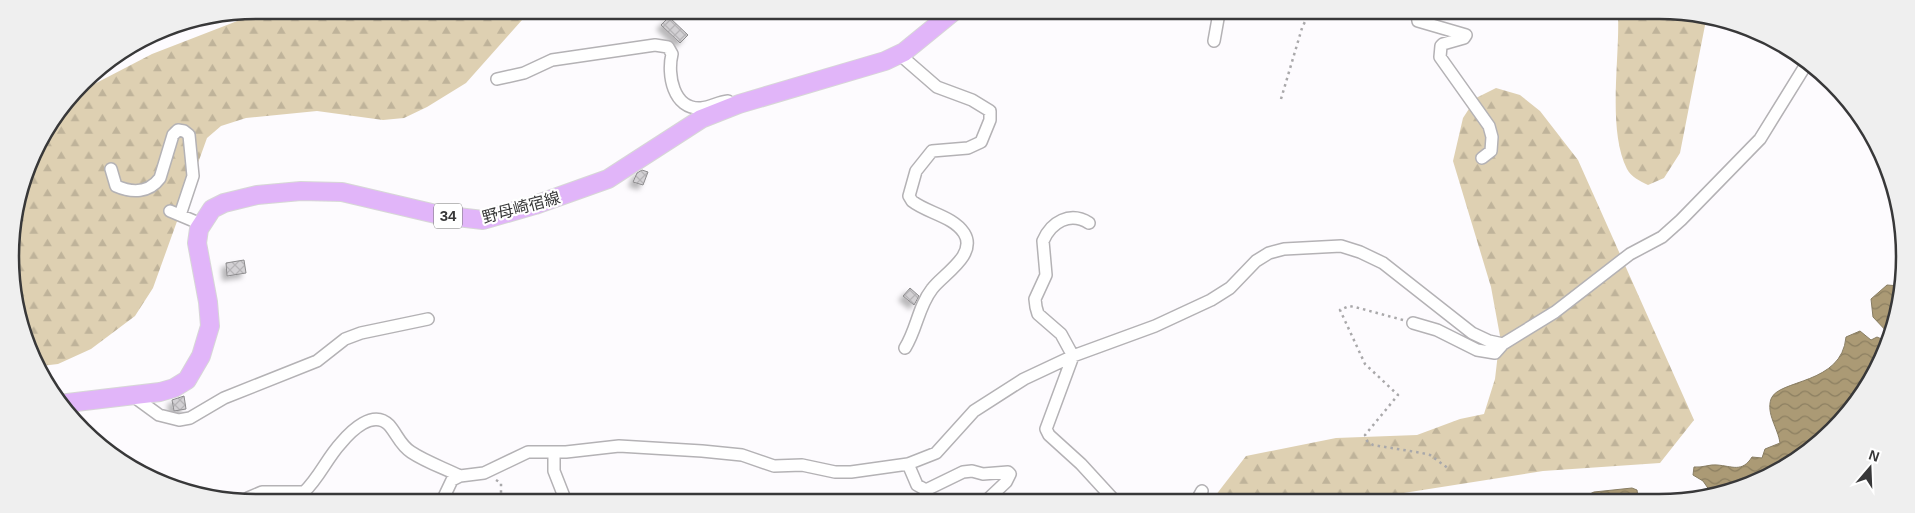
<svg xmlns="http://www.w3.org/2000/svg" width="1915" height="513" font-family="Arial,'Noto Sans JP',sans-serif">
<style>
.forest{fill:url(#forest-firs)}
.water{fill:url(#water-waves);stroke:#887d63}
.building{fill:url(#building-cross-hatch);stroke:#8c8b8d;filter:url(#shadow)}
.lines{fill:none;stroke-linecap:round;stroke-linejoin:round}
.minor-casing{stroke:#b4b2b5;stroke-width:14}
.primary-casing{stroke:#d7d7d7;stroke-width:20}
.path{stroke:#a9a8aa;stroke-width:2.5;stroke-dasharray:2.5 4;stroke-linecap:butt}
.minor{stroke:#fff;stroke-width:11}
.primary{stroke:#e1b5f9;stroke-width:18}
.labels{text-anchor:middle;stroke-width:4.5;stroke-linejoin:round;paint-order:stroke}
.shield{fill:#fff;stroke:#747474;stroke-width:1}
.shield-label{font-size:15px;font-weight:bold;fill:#383839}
.street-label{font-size:16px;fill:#383839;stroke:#fff}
.rim{fill:none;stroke:#383839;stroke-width:2.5}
</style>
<defs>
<pattern id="forest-firs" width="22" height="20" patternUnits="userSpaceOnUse" patternTransform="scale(1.25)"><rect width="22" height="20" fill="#ded0b2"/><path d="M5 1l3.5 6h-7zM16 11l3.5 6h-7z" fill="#bfb39a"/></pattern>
<pattern id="water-waves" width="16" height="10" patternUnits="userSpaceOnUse" patternTransform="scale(1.25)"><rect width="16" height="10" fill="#ab9a75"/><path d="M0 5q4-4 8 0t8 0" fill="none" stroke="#8c7f61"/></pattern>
<pattern id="building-cross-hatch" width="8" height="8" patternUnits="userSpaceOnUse" patternTransform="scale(1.25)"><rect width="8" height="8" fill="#d3d1d4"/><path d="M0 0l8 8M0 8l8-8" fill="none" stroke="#b6b4b7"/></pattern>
<filter id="shadow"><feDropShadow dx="-4.5" dy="4.5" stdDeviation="2.5" flood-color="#0004"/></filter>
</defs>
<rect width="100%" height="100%" fill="#fdfbfe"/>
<path class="forest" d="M266,10L530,11L466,83L427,107L404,118L383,120L317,111L246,118L221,126L207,138L153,288L135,316L91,349L58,364L41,366L18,321L11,240L36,147L77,93L152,54Z
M1618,14L1707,15L1680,153L1664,178L1648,185C1640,181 1631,177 1627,169C1607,129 1620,59 1618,14Z
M1496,88L1520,95L1540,111L1578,160L1694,420L1660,463L1543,471L1359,500H1212L1246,456L1336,438L1417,435L1460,419L1484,414L1495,379L1500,336L1491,287L1453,161L1463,118L1476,98Z"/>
<path class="water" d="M1887,285L1900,286V304L1889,334L1873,317L1871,299Z
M1860,331L1871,340L1877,337L1886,341L1872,379L1821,442L1767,478L1712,494L1703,481L1693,475L1694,467C1702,468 1710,464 1717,465C1732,466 1742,473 1752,457L1762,458L1765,449L1780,443C1778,428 1766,414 1771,399C1778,379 1842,385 1846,337Z
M1632,488L1637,490L1638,497L1644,501H1557L1567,498L1579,499L1594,492Z"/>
<path class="building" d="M669,17L688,35L680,43L661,25Z
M642,170L648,172L643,185L633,182L637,173Z
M244,260L246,273L227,276L226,263Z
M910,288L919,296L914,305L903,296Z
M184,396L186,409L174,411L172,400Z"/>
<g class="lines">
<defs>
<path id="minor" d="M1417,14L1418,21L1466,35L1464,38L1443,44L1441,46L1440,57L1489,126L1492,137L1491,151L1482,158
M1214,41L1219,13
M899,54L937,87L972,100L990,111V120L981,142L968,148L932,151L916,171L909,196L912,201C927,213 953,216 964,233C978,255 942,275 932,289C918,307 917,329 905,348
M497,79L524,73L552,60L655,45L668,47L672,54C667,74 673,110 701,108C711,107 718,102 728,101L733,107
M111,169L116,186C132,193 149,193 160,178L173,135L178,130L184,131L189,135L193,176L180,215
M170,211L201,224
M1089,223C1070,211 1051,222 1043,241L1046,275L1035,299L1036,307L1038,314L1061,334L1073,356L1046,429L1049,435L1081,464L1114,500
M1413,323L1437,330L1477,350L1495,353L1503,344
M133,396L159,415L179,420L190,418L224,398L317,361L345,339L361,333L428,319
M554,452V471L565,499
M908,464L917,485L926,490L963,472L972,471L983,474L1008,472L1010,474L1006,482L987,500
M132,469L134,470
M248,498L262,492H304C319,478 327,458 341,443C351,431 373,409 389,425C397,434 400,445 411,452C426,462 444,468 460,476
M443,499L452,480L460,476L484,473L528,452H566L619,446L702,451L742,455L774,466L802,465L835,472H851L908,464L936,453L974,411L1024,379L1073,356L1155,326L1211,300L1230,288L1256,261L1269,253L1284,249L1341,246L1360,252L1383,263L1472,333L1489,341L1503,344L1555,312L1630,254L1662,237L1681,220L1760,139L1807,63
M1197,500L1202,491"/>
<path id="primary" d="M59,404L160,392L174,388L187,380L201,356L210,326L208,302L197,243L199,229L212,209L224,203L257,195L301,191L342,192L440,215L483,220L535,205L608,179L701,119L739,104L885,61L904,52L953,12"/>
</defs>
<use href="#minor" class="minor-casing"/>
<use href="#primary" class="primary-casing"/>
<path class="path" d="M1281,99L1302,28L1309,13
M1403,320L1355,307L1349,306L1340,310L1365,364L1398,395L1365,435L1367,441L1373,445L1422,453L1430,455L1449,469
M496,480L501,483V499"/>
<use href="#minor" class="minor"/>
<use href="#primary" class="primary"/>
</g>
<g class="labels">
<rect class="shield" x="434" y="203.5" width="28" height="25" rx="4"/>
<g class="shield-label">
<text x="448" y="221">34</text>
</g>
<g class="street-label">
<text transform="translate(521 207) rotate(-15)" y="6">野母崎宿線</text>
</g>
</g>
<path d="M0 0H1915V513H0ZM256 19H1659A237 237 0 0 1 1896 256V257A237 237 0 0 1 1659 494H256A237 237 0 0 1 19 257V256A237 237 0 0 1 256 19Z" fill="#efefef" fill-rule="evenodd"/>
<path class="rim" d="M256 19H1659A237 237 0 0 1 1896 256V257A237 237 0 0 1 1659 494H256A237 237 0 0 1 19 257V256A237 237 0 0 1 256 19Z"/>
<g transform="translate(1870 468) rotate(19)" stroke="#ffffff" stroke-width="4" paint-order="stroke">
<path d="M0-4L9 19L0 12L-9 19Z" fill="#383839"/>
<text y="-8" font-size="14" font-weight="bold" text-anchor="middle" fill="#383839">N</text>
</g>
</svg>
